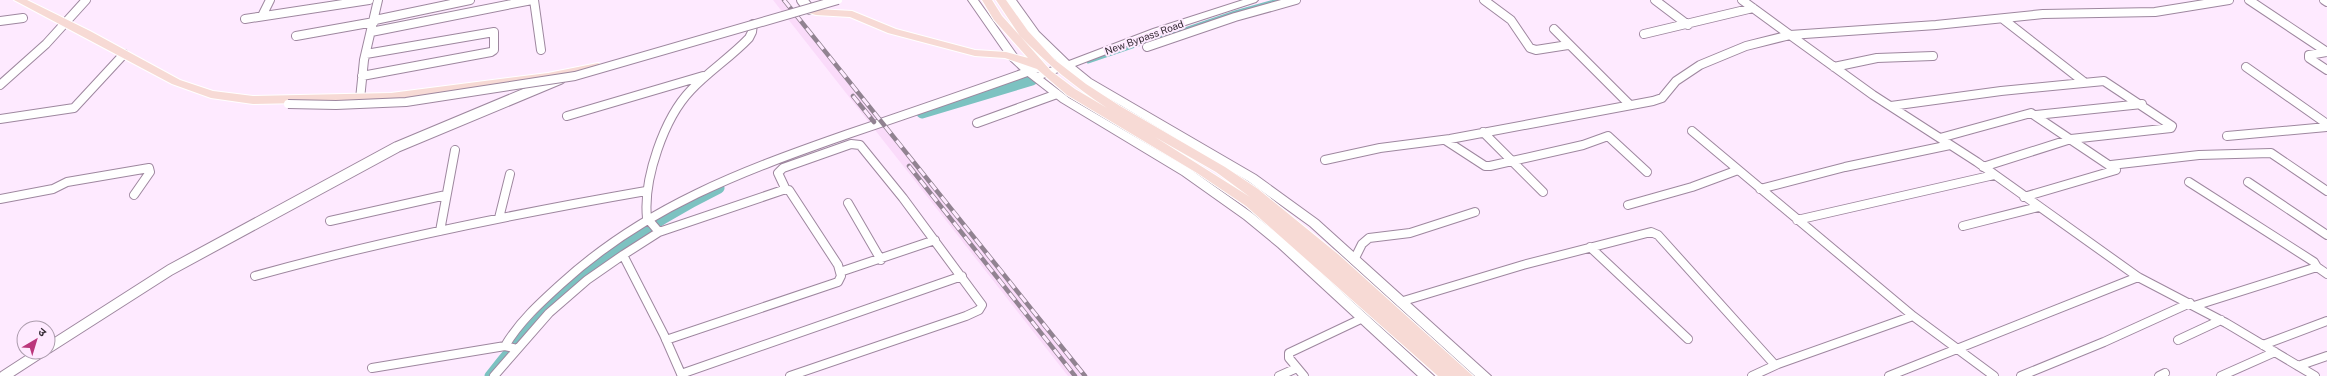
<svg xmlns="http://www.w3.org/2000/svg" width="2327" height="376" font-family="'Public Sans','Noto Sans Devanagari',sans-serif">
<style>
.built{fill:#fadbfa}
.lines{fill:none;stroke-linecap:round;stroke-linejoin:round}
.stream{stroke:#7cc2c1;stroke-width:3}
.canal{stroke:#7cc2c1;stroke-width:11}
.minor-casing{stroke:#9e879f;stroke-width:10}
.tertiary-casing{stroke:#9e879f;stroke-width:12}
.secondary-casing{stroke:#9e879f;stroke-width:2}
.primary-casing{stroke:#fff;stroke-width:2}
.minor{stroke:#fff;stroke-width:8}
.tertiary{stroke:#fff;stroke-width:10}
.secondary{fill:#fff;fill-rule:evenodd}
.primary{fill:#f7dad5;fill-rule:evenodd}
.rail-casing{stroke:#918391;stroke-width:4.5}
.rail{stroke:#feeaff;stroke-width:3;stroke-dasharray:9;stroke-linecap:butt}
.minor-bridge-casing{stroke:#9e879f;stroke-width:10;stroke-linecap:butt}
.minor-bridge{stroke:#fff;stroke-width:8}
.labels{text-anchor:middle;stroke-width:4;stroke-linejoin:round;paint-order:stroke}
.street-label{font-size:10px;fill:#322932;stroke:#feeaff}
</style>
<rect width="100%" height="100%" fill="#feeaff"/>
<path class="built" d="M773,0H785L1088,376H1068Z"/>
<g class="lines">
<path class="stream" d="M1088,62L1235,12L1278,0"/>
<path class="canal" d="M922,113L1032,80
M490,376C554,293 625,234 719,188"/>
<defs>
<path id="minor" d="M534,0L541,50
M1484,0L1511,20L1530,48L1536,50L1568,45
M1655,0L1688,25
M1742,0L1790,35
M2229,0L2155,12L2043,14L1936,25L1790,35L1873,95L1977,162L2138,277L2226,323L2315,376
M2249,0L2327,52
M2324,0L2327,2
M262,16L270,0
M245,19L369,0
M2003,19L2084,82
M375,20L470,0
M0,21L23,18
M1554,29L1630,105
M371,32L532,0
M1644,34L1753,8
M296,36L374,22
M1147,47L1235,17L1296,0
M2327,52L2309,55V58L2327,70
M1834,67L1877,58L1933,56
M2246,67L2327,124
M362,76L491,52L494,50V32L366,54
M0,85L46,44L86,0
M360,99L364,60L378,0
M1891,106L2001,91L2104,81L2172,126L2171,128L2071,139L1983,167
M2036,115L2142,104
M567,116L703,76
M0,119L74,108L124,54
M977,123L1057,94
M1692,131L1913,316
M1483,132L1543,192
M2227,136L2327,127
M1940,138L2031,113L2116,170L2024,197
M1445,140L1485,166H1490L1583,145L1608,136L1647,172
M1325,160L1380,148L1450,139L1653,101L1662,98L1676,81L1700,65L1746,46L1790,35
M2111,165L2199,155L2271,153L2327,191
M2189,182L2314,262L2317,267L2194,306
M2248,182L2327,235
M1760,189L1845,167L1950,145
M786,190L778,173L783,168L851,144L860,145L903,198L982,305L979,310L966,316L790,376
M0,199L53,189L67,182L149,168L150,172L134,195
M848,203L881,260
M1628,205L1692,187L1738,170
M499,218L510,174
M1797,220L1994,175
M330,221L446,195
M1963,226L2038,207
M440,231L455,150
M659,232L783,190H789L838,265L841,276L838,282L666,340
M1590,247L1688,339
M1354,260L1362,244L1369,238L1410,233L1475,212
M2317,267L2327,274
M840,272L935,240
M255,276C384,240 514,214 646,191
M1400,302L1523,265L1651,232L1658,235L1775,365
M2178,340L2221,320
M2263,345L2327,321
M517,349L505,346C519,322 540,303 561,284C645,207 742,171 848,134C913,112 977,90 1041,67
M2298,366L2327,356
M372,368L505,346
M681,374L962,276
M494,376L549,313L587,280L623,255
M682,376L664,335L623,255L659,232L647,218C643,179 664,118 691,90C709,71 731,57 749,38L752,32L753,24
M1279,376L1297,368
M1304,376L1289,358V353L1363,318
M1752,376L1778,364L1913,316L1994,376
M1889,376L2138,277
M2021,376L2104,342L2190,303
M2159,376L2165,373
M2221,376L2275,352"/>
<path id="tertiary" d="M802,0L809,9
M48,348L170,270L397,147L560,79
M4,376L41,352"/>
<path id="secondary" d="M968,0H978L1017,55L1037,73L1060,64L1032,36L1006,0H1016L1039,32L1069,61L1153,29L1243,0H1258L1256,2L1161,33L1075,66L1091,79L1256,175L1318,220L1491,376H1475L1310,226L1248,181L1083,83L1066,69L1043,78L1069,98L1190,169L1252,213L1286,241L1434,376H1418L1278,247L1244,219L1182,175L1061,102L1025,74L1009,59Z"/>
<path id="primary" d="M14,0H27L90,31L180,80L213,91L253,96L391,93L548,73L598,63L604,66L598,69L548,79L391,101L253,104L211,98L172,84Z
M982,0H992L1002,16L1020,36L996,0H1006L1028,31L1055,60L1086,84L1120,106L1225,167L1258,189L1339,255L1473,376H1438L1246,206L1197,173L1067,95L1037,69L1005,58L975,56L888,33L850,17L816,15L809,13L797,16L792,13L809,6L818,9L852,11L896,29L975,50L1006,52L1028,58L994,20ZM1020,36C1047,64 1075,87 1107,108L1075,89L1051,71ZM1155,137L1216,172L1250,197Z"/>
</defs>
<use href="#minor" class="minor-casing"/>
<use href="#tertiary" class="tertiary-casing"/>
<use href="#secondary" class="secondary-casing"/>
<use href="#primary" class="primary-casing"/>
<use href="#minor" class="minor"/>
<use href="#tertiary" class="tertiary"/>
<use href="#secondary" class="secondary"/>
<use href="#primary" class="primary"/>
<defs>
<path id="rail" d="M784,0L1085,376
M853,96L874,122
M909,166L1075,376"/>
</defs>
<use href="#rail" class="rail-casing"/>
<use href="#rail" class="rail"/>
<defs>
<path id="minor-bridge" d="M288,104L336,105L406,102L575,76L838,0"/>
</defs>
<use href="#minor-bridge" class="minor-bridge-casing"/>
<use href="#minor-bridge" class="minor-bridge"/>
</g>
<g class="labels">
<g class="street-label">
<text transform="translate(1144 37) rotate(-20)" y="4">New Bypass Road</text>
</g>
</g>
<g transform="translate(36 340) rotate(38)"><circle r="19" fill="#feeaff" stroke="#ac9dad"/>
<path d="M0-3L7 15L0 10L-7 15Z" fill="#bb377c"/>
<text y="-6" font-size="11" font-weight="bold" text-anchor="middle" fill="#322932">उ</text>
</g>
</svg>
